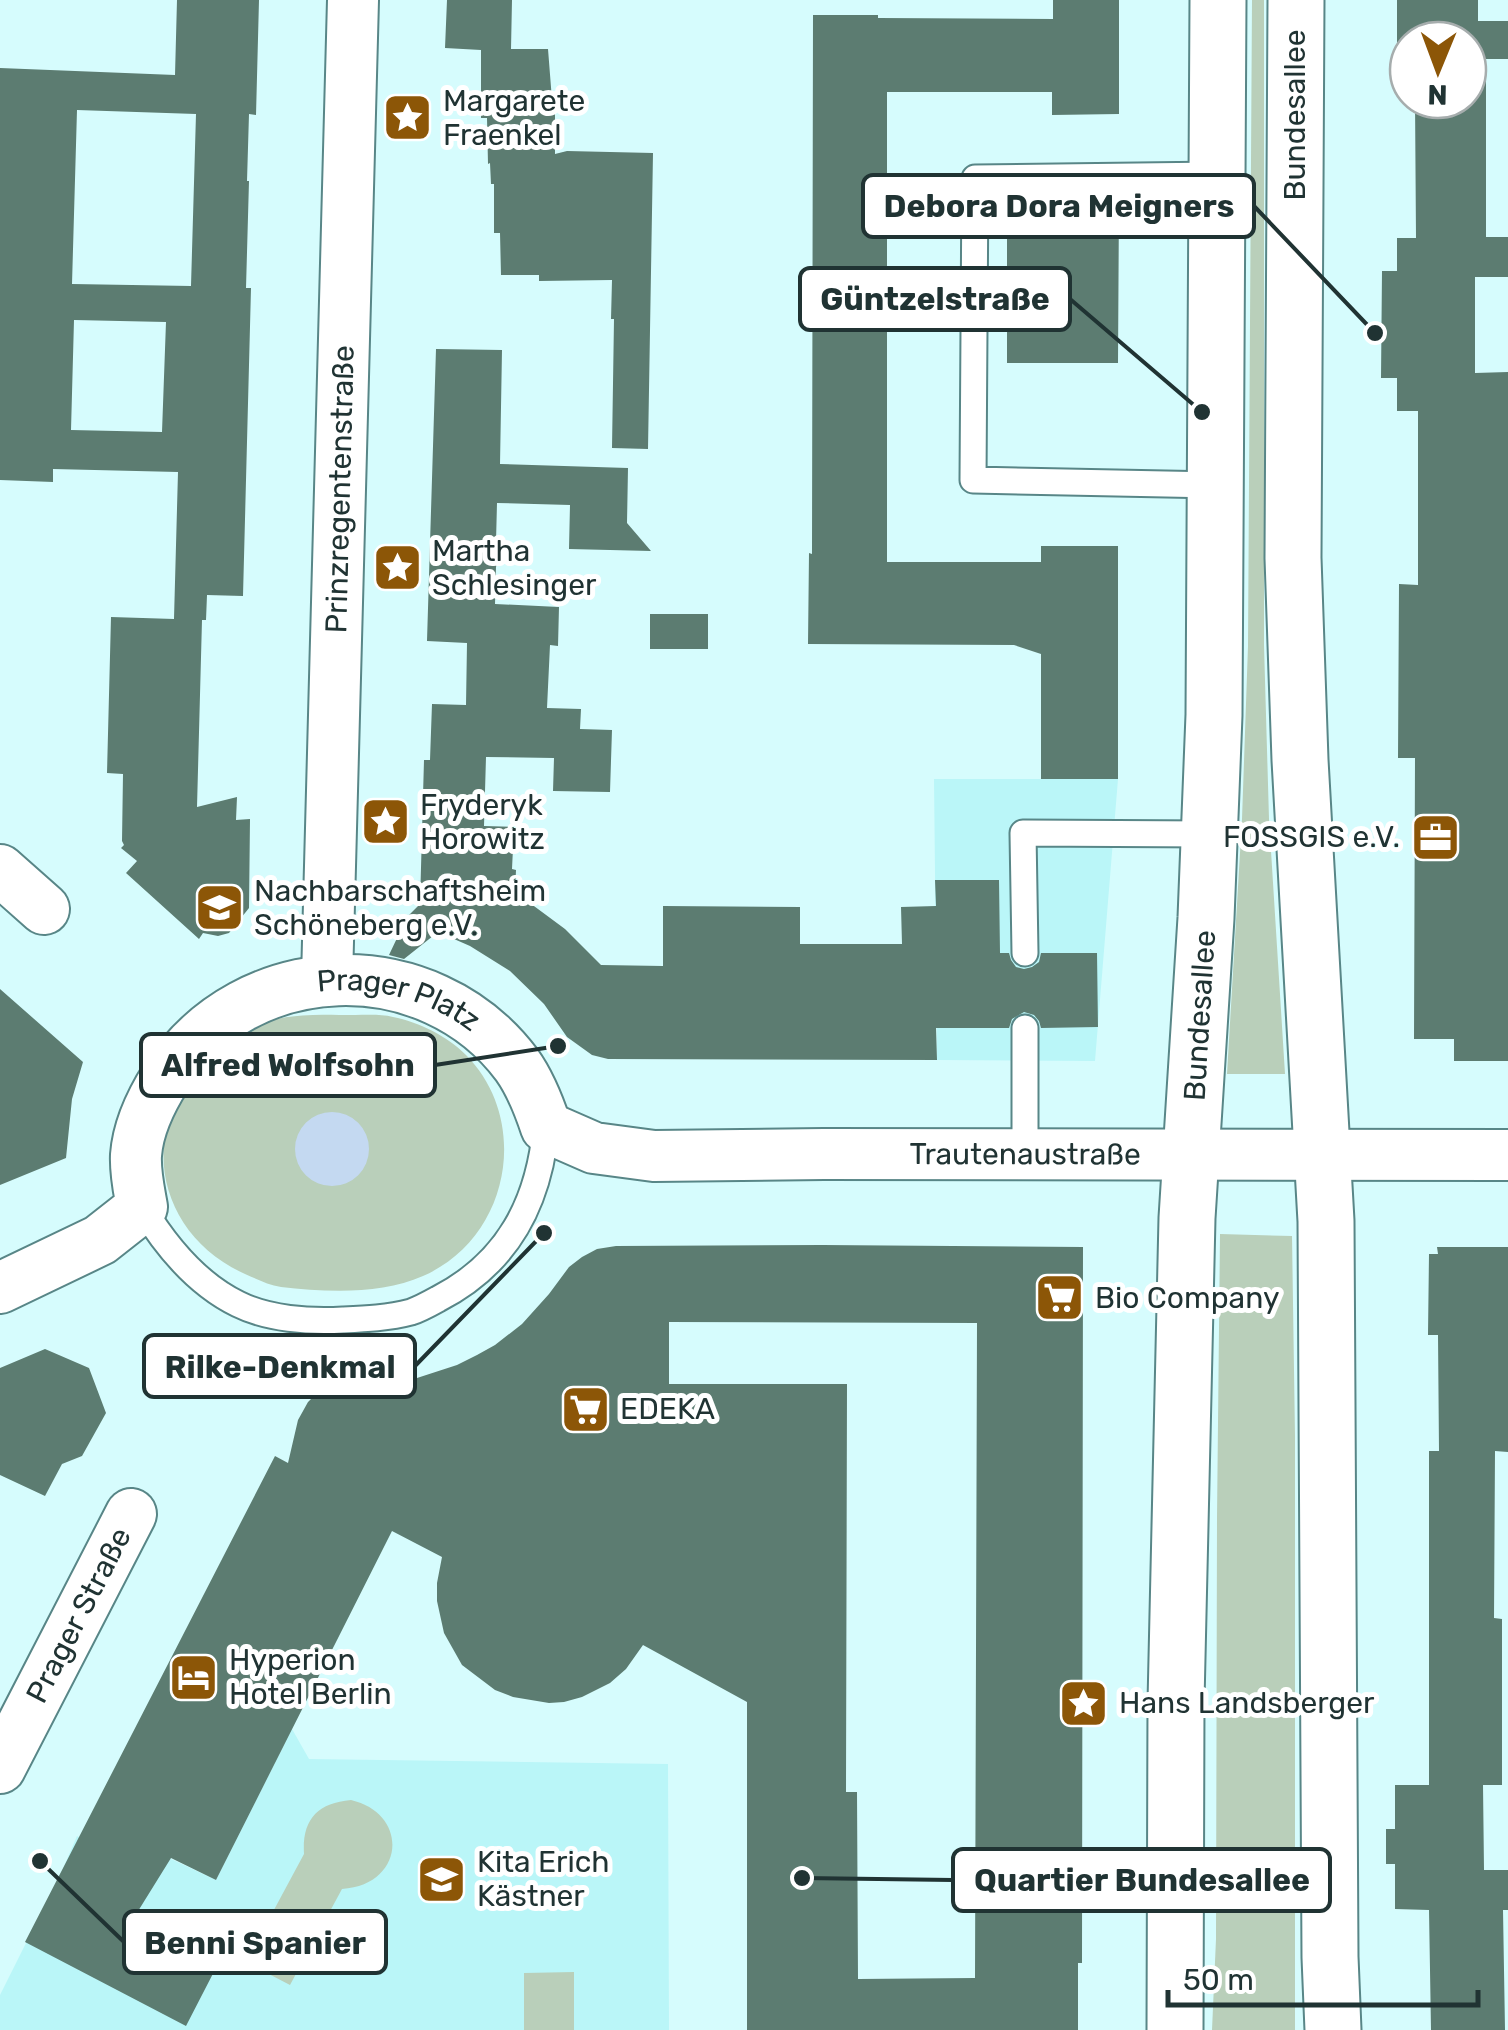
<svg xmlns="http://www.w3.org/2000/svg" width="1508" height="2030" font-family="Rubik,sans-serif">
<style>
.built{fill:#baf6f8}
.green{fill:#b9cfba}
.water{fill:#c4d9f1}
.building{fill:#5c7c71;fill-rule:evenodd}
.lines{fill:none;stroke-linecap:round;stroke-linejoin:round}
.lane-casing{stroke:#588687;stroke-width:29}
.street-casing{stroke:#588687;stroke-width:54}
.secondary-casing{stroke:#588687;stroke-width:59}
.lane{stroke:#fff;stroke-width:25}
.street{stroke:#fff;stroke-width:50}
.secondary{stroke:#fff;stroke-width:55}
.labels{text-anchor:middle;stroke-width:10;stroke-linejoin:round;paint-order:stroke}
.poi-label{font-size:30px;fill:#203333;stroke:#fff;text-anchor:start}
.street-label{font-size:30px;fill:#203333;stroke:#fff}
.leader{fill:none;stroke:#203333;stroke-width:4}
.callout-dot{fill:#203333;stroke:#fff;stroke-width:4}
.callout{fill:#fff;stroke:#203333;stroke-width:4}
.callout-label{font-size:32px;text-anchor:middle;font-weight:bold;fill:#203333}
</style>
<rect width="100%" height="100%" fill="#d6fcfd"/>
<path class="built" d="M934,779H1118L1095,1061L937,1060Z
M292,1729L309,1759L668,1764L669,2030H0V1995L62,1871L77,1836L86,1842L169,1858L216,1880Z"/>
<path class="green" d="M1252,0H1264V645L1269,819L1285,1074H1227L1242,819L1248,646Z
M355,1015C367,1015 381,1014 393,1017C419,1022 447,1036 466,1055C532,1122 509,1239 423,1276C381,1295 326,1292 281,1287C268,1285 257,1279 245,1274C164,1238 137,1145 193,1074C201,1065 208,1052 217,1045C223,1041 231,1039 238,1035C247,1031 256,1026 265,1023C293,1012 326,1015 355,1015Z
M1220,1234L1292,1236L1295,1436V2030H1212L1216,1939L1217,1518Z
M351,1800C410,1814 405,1885 342,1889L290,1985L246,1962L304,1854C302,1820 317,1803 351,1800Z
M574,1972V2030H524V1973Z"/>
<path class="water" d="M295 1149a37 37 0 1 1 74 0a37 37 0 1 1-74 0Z"/>
<path class="building" d="M177,0H259L256,115L249,114L247,181H249L246,288H251L243,596L207,595L206,620H202L197,807L237,797L236,820L250,819L249,908L229,933L218,936L203,933L199,939L126,873L137,861L121,848L124,845L122,841L123,774L107,773L111,617L174,619L178,472L53,469V482L0,480V68L175,75ZM77,110L196,114L191,286L72,284ZM74,320L166,322L162,432L71,430Z
M447,0H512L511,49H548L552,100L555,101V154L567,151L653,153L648,449L612,448L614,319H611L612,280L539,281V275H501L500,233H494V184H491L490,163L488,164L487,118H481V50L445,48Z
M1053,0H1119V114L1052,115V92H887V562H1041V546H1118V779H1041V654L1014,645L808,644L809,553L812,554L813,15H878V18L1053,19Z
M1397,0H1478V21H1508V59H1486V237H1508V277H1475V373L1508,372V1061H1454V1039H1414L1415,758H1398L1399,584L1418,585V411H1397V378H1381L1382,271H1397V238H1416L1415,100H1468V40H1408V59H1397Z
M1007,195L1119,196L1118,363H1007Z
M436,349L502,350L500,464L628,468L627,523L651,551L569,549L570,505L497,503L496,542L499,556L496,567L495,604L559,607L558,646L550,645L547,708L581,709L580,729L612,730L610,792L553,791L554,758L486,757L484,826L514,827L512,869L516,870L515,892L565,929L601,965L663,966V906L800,907V944H902L901,907L936,906L935,880H999L1000,953H1009L1011,960L1016,967L1024,969L1032,967L1039,962L1041,953H1097L1098,1027L1041,1028L1039,1021L1034,1015L1024,1012L1012,1019L1009,1028H936L937,1060L608,1059L592,1055L567,1037L544,1004L510,971L470,946L438,932L404,959L389,955L407,917L420,904L424,760H430L432,704L466,705L467,643L427,641Z
M650,614H708V649H650Z
M0,989L83,1062L72,1099L66,1158L0,1185Z
M822,1245L1083,1247L1082,1963H1078V2030H747V1702L643,1645L626,1669L610,1683L582,1697L564,1702L549,1703L513,1697L495,1690L462,1665L444,1633L437,1601V1583L442,1557L392,1531L216,1880L171,1858L135,1916L220,1960L186,2026L25,1942L275,1456L288,1463L298,1420L308,1402L315,1395L329,1386L342,1384L364,1387L417,1378L457,1365L477,1355L495,1345L522,1324L549,1294L569,1267L582,1257L597,1249L616,1246ZM669,1322L977,1323L975,1978L858,1979L857,1792H846L847,1384H669Z
M1437,1247H1508V1452L1495,1451L1494,1618L1502,1619V1785H1483L1484,1870H1508V1910H1503L1505,2030H1431L1429,1910L1395,1909V1864H1386V1829H1395V1785H1429V1451H1439L1438,1335H1428L1429,1254H1438Z
M45,1349L89,1368L106,1413L82,1456L62,1464L45,1496L0,1475V1368Z"/>
<g class="lines">
<defs>
<path id="lane" d="M1216,485L973,480L975,178L1218,175
M1025,953L1023,833L1210,834
M1025,1028V1155
M142,1207C165,1245 197,1284 238,1304C268,1319 309,1322 343,1320C365,1319 388,1318 411,1312C420,1309 429,1304 438,1299C508,1263 539,1203 546,1127"/>
<g id="street">
<path d="M0,870L44,909"/>
<path id="s1" d="M327,979L353,0"/>
<path id="s2" d="M0,1288L100,1240L142,1207C139,1190 135,1173 136,1155C138,1128 152,1099 166,1077C245,953 429,947 517,1065C530,1083 539,1106 546,1127L594,1148L654,1156L824,1154L1508,1155"/>
<path id="s3" d="M0,1768L131,1514"/>
</g>
<g id="secondary">
<path d="M1296,0L1293,558L1300,760L1326,1221L1330,1957L1333,2030"/>
<path id="s4" d="M1175,2030L1176,1702L1187,1218L1206,918L1214,715L1218,0"/>
</g>
</defs>
<use href="#lane" class="lane-casing"/>
<use href="#street" class="street-casing"/>
<use href="#secondary" class="secondary-casing"/>
<use href="#lane" class="lane"/>
<use href="#street" class="street"/>
<use href="#secondary" class="secondary"/>
</g>
<defs>
<symbol id="sight-square" viewBox="-11 -11 22 22"><rect x="-9" y="-9" width="18" height="18" rx="4" fill="#8c5607" stroke="#fff"/><path d="M0-6L1.8-2.2L6-1.7L2.9 1.2L3.7 5.4L0 3.3L-3.7 5.4L-2.9 1.2L-6-1.7L-1.8-2.2Z" fill="#fff"/></symbol>
<symbol id="office-square" viewBox="-11 -11 22 22"><rect x="-9" y="-9" width="18" height="18" rx="4" fill="#8c5607" stroke="#fff"/><path d="M-6-3h4V-5.5h4V-3h4V5H-6ZM-1-4.5V-3h2v-1.5ZM-6 0V1H6V0Z" fill="#fff"/></symbol>
<symbol id="school-square" viewBox="-11 -11 22 22"><rect x="-9" y="-9" width="18" height="18" rx="4" fill="#8c5607" stroke="#fff"/><path d="M0-5L7-2L0 1L-7-2ZM-4 1L0 2.5L4 1V4Q0 6-4 4Z" fill="#fff"/></symbol>
<symbol id="supermarket-square" viewBox="-11 -11 22 22"><rect x="-9" y="-9" width="18" height="18" rx="4" fill="#8c5607" stroke="#fff"/><path d="M-6-5.5h2.5l.6 2H6L4.5 2H-2.5L-4.4-4H-6ZM-1.5 3.2a1.3 1.3 0 1 0 .1 0ZM3 3.2a1.3 1.3 0 1 0 .1 0Z" fill="#fff"/></symbol>
<symbol id="hotel-square" viewBox="-11 -11 22 22"><rect x="-9" y="-9" width="18" height="18" rx="4" fill="#8c5607" stroke="#fff"/><path d="M-6-4.5h1.5V1H6V5H4.5V3h-9V5H-6ZM-4 0a1.8 1.8 0 1 1 3.6 0ZM.5 0V-2.5h3Q6-2.5 6 0Z" fill="#fff"/></symbol>
</defs>
<g fill-rule="evenodd">
<use href="#sight-square" x="380" y="90" width="55" height="55"/>
<use href="#sight-square" x="370" y="540" width="55" height="55"/>
<use href="#sight-square" x="358" y="794" width="55" height="55"/>
<use href="#office-square" x="1408" y="810" width="55" height="55"/>
<use href="#school-square" x="192" y="880" width="55" height="55"/>
<use href="#supermarket-square" x="1032" y="1270" width="55" height="55"/>
<use href="#supermarket-square" x="558" y="1382" width="55" height="55"/>
<use href="#hotel-square" x="166" y="1650" width="55" height="55"/>
<use href="#sight-square" x="1056" y="1676" width="55" height="55"/>
<use href="#school-square" x="414" y="1852" width="55" height="55"/>
</g>
<g class="labels">
<g class="poi-label">
<text x="443" y="111">Margarete<tspan x="443" dy="34">Fraenkel</tspan></text>
<text x="432" y="561">Martha<tspan x="432" dy="34">Schlesinger</tspan></text>
<text x="420" y="815">Fryderyk<tspan x="420" dy="34">Horowitz</tspan></text>
<text x="1400" y="847" text-anchor="end">FOSSGIS e.V.</text>
<text x="254" y="901">Nachbarschaftsheim<tspan x="254" dy="34">Schöneberg e.V.</tspan></text>
<text x="1095" y="1308">Bio Company</text>
<text x="620" y="1419">EDEKA</text>
<text x="229" y="1670">Hyperion<tspan x="229" dy="34">Hotel Berlin</tspan></text>
<text x="1119" y="1713">Hans Landsberger</text>
<text x="477" y="1872">Kita Erich<tspan x="477" dy="34">Kästner</tspan></text>
</g>
<g class="street-label">
<text transform="translate(1295 115) rotate(-90)" y="10">Bundesallee</text>
<text dy="10" stroke="none"><textPath href="#s1" startOffset="490">Prinzregentenstraße</textPath></text>
<text dy="10" stroke="none"><textPath href="#s2" startOffset="570">Prager Platz</textPath></text>
<text dy="10" stroke="none"><textPath href="#s4" startOffset="1015">Bundesallee</textPath></text>
<text dy="10" stroke="none"><textPath href="#s2" startOffset="1265">Trautenaustraße</textPath></text>
<text dy="10" stroke="none"><textPath href="#s3" startOffset="172">Prager Straße</textPath></text>
</g>
</g>
<path class="leader" d="M1375 333L1254 206M1202 412L1070 299M558 1046L435 1065M544 1233L415 1366M802 1878L953 1880M40 1861L124 1942"/>
<g class="callout-dot">
<circle cx="1375" cy="333" r="10"/>
<circle cx="1202" cy="412" r="10"/>
<circle cx="558" cy="1046" r="10"/>
<circle cx="544" cy="1233" r="10"/>
<circle cx="802" cy="1878" r="10"/>
<circle cx="40" cy="1861" r="10"/>
</g>
<g class="callout">
<rect x="863" y="175" width="391" height="62" rx="10"/>
<rect x="800" y="268" width="270" height="62" rx="10"/>
<rect x="141" y="1034" width="294" height="62" rx="10"/>
<rect x="144" y="1335" width="271" height="62" rx="10"/>
<rect x="953" y="1849" width="377" height="62" rx="10"/>
<rect x="124" y="1911" width="262" height="62" rx="10"/>
</g>
<g class="callout-label">
<text x="1059" y="217">Debora Dora Meigners</text>
<text x="935" y="310">Güntzelstraße</text>
<text x="288" y="1076">Alfred Wolfsohn</text>
<text x="280" y="1378">Rilke-Denkmal</text>
<text x="1142" y="1891">Quartier Bundesallee</text>
<text x="255" y="1954">Benni Spanier</text>
</g>
<g transform="translate(1438 70) rotate(181)"><circle r="48" fill="#ffffff" stroke="#a6adad" stroke-width="2.5"/>
<path d="M0-8L18 38L0 25L-18 38Z" fill="#8c5607"/>
<text y="-15" font-size="28" font-weight="bold" text-anchor="middle" fill="#203333">N</text>
</g>
<path d="M1168 1990v15h310v-15" fill="none" stroke="#203333" stroke-width="5"/>
<text x="1183" y="1990" font-size="30" fill="#203333" stroke="#ffffff" stroke-width="8" paint-order="stroke">50 m</text>
</svg>
